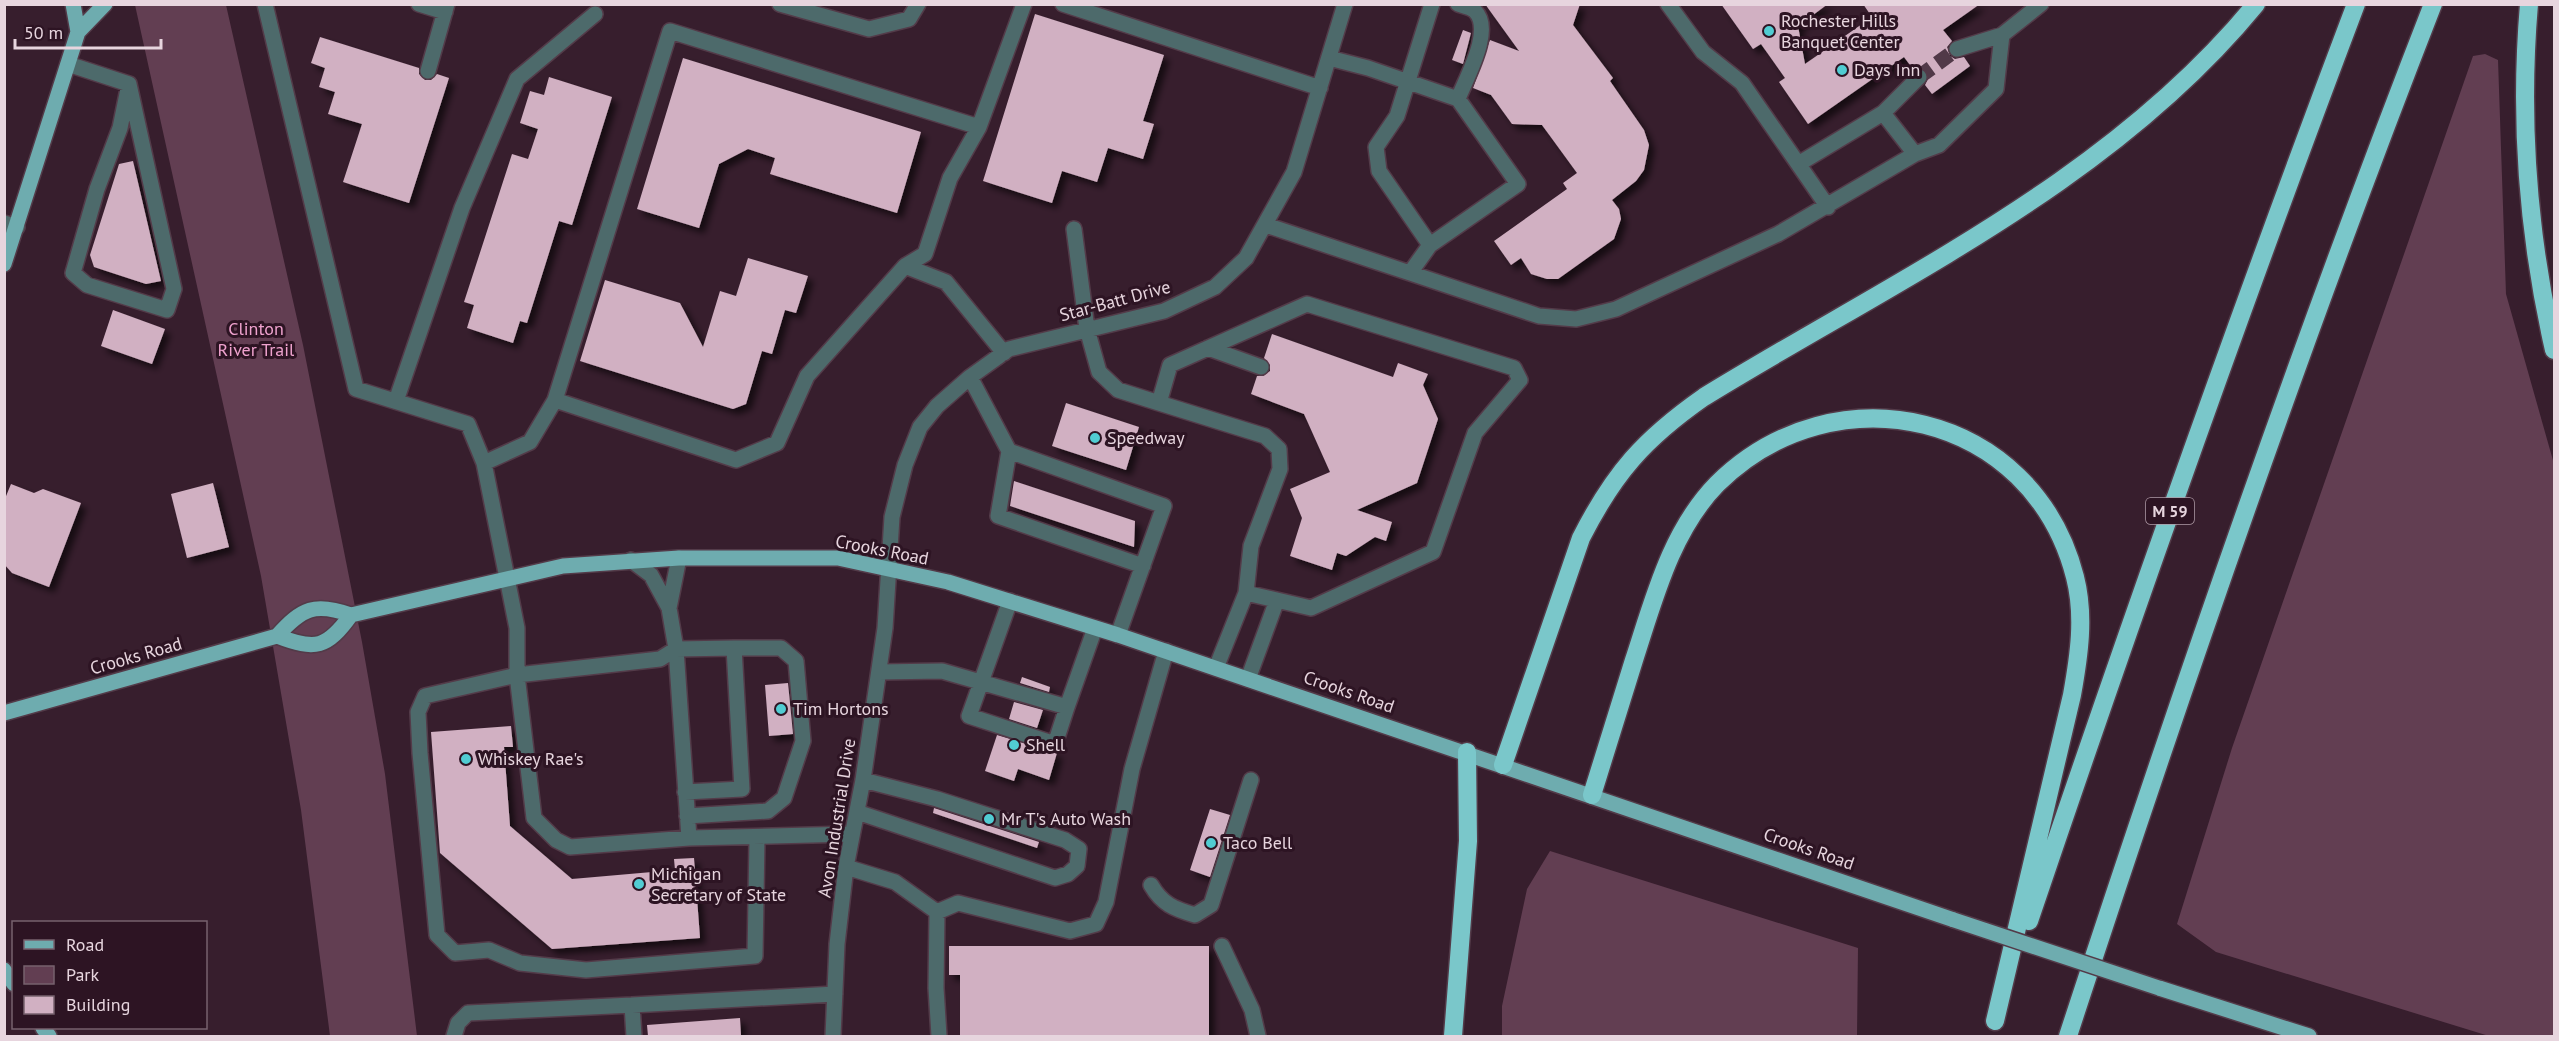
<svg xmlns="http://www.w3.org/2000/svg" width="2559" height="1041" font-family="'PT Sans',sans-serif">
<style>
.green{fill:#623e52}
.building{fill:#d1b0c2;filter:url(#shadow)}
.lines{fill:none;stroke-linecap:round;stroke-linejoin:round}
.minor-tunnel{stroke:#513948;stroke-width:15;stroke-dasharray:15 8;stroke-linecap:butt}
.minor-casing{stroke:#533b49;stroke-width:18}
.major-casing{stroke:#533b49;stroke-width:18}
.highway-casing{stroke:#533b49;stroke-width:21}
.minor{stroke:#4d6a6b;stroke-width:15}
.major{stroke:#6eacaf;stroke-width:15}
.highway{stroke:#7ac7ca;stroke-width:18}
.major-bridge-casing{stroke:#533b49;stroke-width:18;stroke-linecap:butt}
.major-bridge{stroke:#6eacaf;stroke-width:15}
.poi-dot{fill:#51ccd2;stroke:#2d1423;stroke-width:2}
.labels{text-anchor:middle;stroke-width:6;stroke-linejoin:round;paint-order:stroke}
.shield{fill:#2d1423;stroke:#af9ba6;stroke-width:1.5}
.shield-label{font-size:16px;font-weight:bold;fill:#e7d5de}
.poi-label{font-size:18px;fill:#e7d5de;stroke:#2d1423;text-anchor:start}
.street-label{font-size:18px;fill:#e7d5de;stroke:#2d1423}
.park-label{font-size:18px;fill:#efa2ce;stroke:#2d1423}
</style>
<defs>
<filter id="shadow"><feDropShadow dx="5.5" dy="5.5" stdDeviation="3" flood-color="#0009"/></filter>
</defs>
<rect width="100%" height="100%" fill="#371e2d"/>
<path class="green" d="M135,5H226L303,345L362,642L385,774L417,1036H330L301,810L261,576Z
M2485,54L2498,60L2506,294L2554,464V1036H2489L2216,952L2177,924L2232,748L2473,56Z
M1550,851L1858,948L1857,1036H1502V1006L1527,889Z"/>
<path class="building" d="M1485,4H1580L1573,25L1613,78L1610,81L1644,130L1649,145L1644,170L1636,181L1612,200L1619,209L1621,219L1614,239L1558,279H1547L1531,274L1521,258L1511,265L1494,241L1567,189L1563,183L1577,173L1542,125L1512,124L1491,95L1473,88L1490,40L1519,51Z
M1721,4H1828L1798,26L1805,64L1872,17L1863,4H1980L1943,30L1952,41L1947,47L1950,56L1955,59L1964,57L1970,66L1932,94L1925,85L1928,79L1926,71L1921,68L1913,69L1904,57L1808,124L1779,82L1785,78L1761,44L1753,49Z
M1035,14L1164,55L1143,121L1154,124L1143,159L1108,148L1097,182L1062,171L1052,203L983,181Z
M1463,30L1471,33L1463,64L1452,60Z
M320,37L419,68V74L425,80H431L437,74L449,78L409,203L343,182L362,124L328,114L335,92L319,87L325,68L311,63Z
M683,58L921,132L897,213L770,174L775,158L748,149L719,164L699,228L637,209Z
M549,77L612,97L572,225L559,221L527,323L520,321L513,343L467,328L474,305L464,302L512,154L528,159L538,129L520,123L530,91L544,95Z
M133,161L161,281L146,284L94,267L90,255L119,164Z
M748,258L808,276L796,313L785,310L772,354L762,351L746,404L733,409L580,361L605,280L680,303L703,347L720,291L736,296Z
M113,310L165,329L152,364L101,346Z
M1272,334L1393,377L1398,363L1428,374L1423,385L1438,419L1417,483L1357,510L1392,522L1386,541L1375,537L1346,556L1337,553L1332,570L1290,556L1302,518L1290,489L1330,472L1304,414L1251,394L1257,376H1263L1270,371V365L1264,358Z
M1066,403L1139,427L1126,470L1052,446Z
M1014,481L1135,521L1134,547L1010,506Z
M213,483L229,547L187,558L171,494Z
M11,484L34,493L43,489L81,503L49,587L12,573L4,564V501Z
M1022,677L1050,687L1049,692L1020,683Z
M788,683L793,734L769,736L765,685Z
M1014,702L1043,710L1037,728L1009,719Z
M511,726L513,747H504L510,826L572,879L675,870L674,859L694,858L700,938L552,949L440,853L431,732Z
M997,735L1057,753L1049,780L1018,769L1014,781L985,771Z
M934,808L1039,842L1037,848L933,813Z
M1210,809L1230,815L1210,877L1190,870Z
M949,946H1209V1036H960V975H949Z
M740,1018L741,1036H648L647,1025Z"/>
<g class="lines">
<path class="minor-tunnel" d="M1919,77L1957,49"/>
<defs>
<path id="minor" d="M265,4L356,389L468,424L484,463
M419,4L445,12
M780,4L869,29L909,19L918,4
M1063,4L1320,88
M1458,4C1463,6 1471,7 1475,11C1494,30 1466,78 1458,99
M1668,4L1703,52L1742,83L1828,207
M1957,49L2002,35
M68,64L129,84
M428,71L447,4
M129,84L174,289L167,310L87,285L73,273L97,189L120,128Z
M1883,113L1915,154
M1800,163L1883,113L1919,77
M4,223L17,227
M1266,225L1410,273L1430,245L1518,184L1458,99L1368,68L1329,58
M1074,229L1087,329L1099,372L1118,390L1159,403L1170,365L1307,304L1514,368L1520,380L1475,433L1433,552L1311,608L1246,593L1216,668
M1430,245L1379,171L1376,147L1397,116L1432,4
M905,266L925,254L950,178L979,127
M1410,273L1539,316L1576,319L1616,309L1778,234L1915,154L1939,145L1996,89L2002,35L2041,4
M1208,348L1261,367
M1004,353L946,282L905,266L807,376L777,443L736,460L555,400L670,31L979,127L1024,4
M970,377L1009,451L1164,506L1118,635
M555,400L530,442L484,463L517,628V675L534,818L556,840L570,847L689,838L676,649L669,608L651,575L631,560
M396,401L462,208L517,79L595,14
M1159,403L1265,436L1279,449L1280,469L1251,546L1246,593
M1009,451L998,516L1143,566
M1010,601L969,716L1055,744L1067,707
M669,608L679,558
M879,672L942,671L1067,707L1095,628
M1248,679L1277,600
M685,792L742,789L734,648L676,649L660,659L517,675L425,696L418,712L420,753L437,935L455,953L489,950L520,963L586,970L755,956L757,838
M857,812L1055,878L1068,874L1077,866L1079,849L1065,840L937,799L863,780
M687,816L768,811L784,798L803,741L796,661L781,648H734
M689,838L852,834
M846,867L895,882L937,912L936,988L939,1036
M1151,885C1162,904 1174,909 1195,915L1211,905L1251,780
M937,912L958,903L1070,931L1096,924L1106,902L1132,769L1166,651
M1222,946L1252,1010L1258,1036
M454,1036L458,1023L468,1013L632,1005
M634,1036L632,1005L835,994
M833,1036L837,944L846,867L863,780L885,628L892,517L905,465L920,427L937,406L970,377L1009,349L1164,311L1215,287L1246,258L1294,172L1345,4"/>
<path id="major" d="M78,32L105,4
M4,264L78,32L73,4
M277,636C316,651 327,648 351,615
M4,713L277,636C302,608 315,602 351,615L563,566L679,558H838L948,582L1118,635L1954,920
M4,970L14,984
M2159,988L2309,1036
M43,1028L49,1036"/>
<path id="highway" d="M2529,4C2519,121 2528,236 2554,350
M1503,765L1581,538C1614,473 1644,439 1704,397C1896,279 2110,182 2256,4
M1592,795C1606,750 1620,705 1634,660C1654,599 1671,531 1717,484C1835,367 2033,412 2075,577C2085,616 2079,656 2072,695L1995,1021
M2029,921C2133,614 2241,308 2356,4
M1453,1036L1468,841L1467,752
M2068,1036C2181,690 2300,345 2433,4"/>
</defs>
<use href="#minor" class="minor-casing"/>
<use href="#major" class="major-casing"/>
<use href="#highway" class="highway-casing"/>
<use href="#minor" class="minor"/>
<use href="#major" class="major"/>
<use href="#highway" class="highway"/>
<defs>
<path id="major-bridge" d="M1954,920L2159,988"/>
</defs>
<use href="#major-bridge" class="major-bridge-casing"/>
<use href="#major-bridge" class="major-bridge"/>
</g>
<g class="poi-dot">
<circle cx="1769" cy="31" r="6"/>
<circle cx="1842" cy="70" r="6"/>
<circle cx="1095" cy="438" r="6"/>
<circle cx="781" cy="709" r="6"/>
<circle cx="1014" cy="745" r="6"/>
<circle cx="466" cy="759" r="6"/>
<circle cx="989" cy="819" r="6"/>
<circle cx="1211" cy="843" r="6"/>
<circle cx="639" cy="884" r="6"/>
</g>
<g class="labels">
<rect class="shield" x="2146" y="498" width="48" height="26" rx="4.5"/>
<g class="shield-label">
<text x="2170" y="517">M 59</text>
</g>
<g class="poi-label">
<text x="1781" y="27">Rochester Hills<tspan x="1781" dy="21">Banquet Center</tspan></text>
<text x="1854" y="76">Days Inn</text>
<text x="1107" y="444">Speedway</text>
<text x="793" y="715">Tim Hortons</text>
<text x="1026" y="751">Shell</text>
<text x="478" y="765">Whiskey Rae's</text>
<text x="1001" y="825">Mr T's Auto Wash</text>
<text x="1223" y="849">Taco Bell</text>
<text x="651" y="880">Michigan<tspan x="651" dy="21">Secretary of State</tspan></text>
</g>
<g class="street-label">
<text transform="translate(1115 301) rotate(-15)" y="6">Star-Batt Drive</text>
<text transform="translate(882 550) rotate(11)" y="6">Crooks Road</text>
<text transform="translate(136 656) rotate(-16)" y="6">Crooks Road</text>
<text transform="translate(1349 692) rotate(19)" y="6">Crooks Road</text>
<text transform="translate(837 818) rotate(-81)" y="6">Avon Industrial Drive</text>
<text transform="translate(1809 849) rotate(19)" y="6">Crooks Road</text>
</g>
<g class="park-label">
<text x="256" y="335">Clinton<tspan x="256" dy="21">River Trail</tspan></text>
</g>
</g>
<rect width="2559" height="1041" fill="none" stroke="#e7d5de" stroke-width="12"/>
<rect x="12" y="921" width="195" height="108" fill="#2d1423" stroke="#77616e" stroke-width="1.5"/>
<rect x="24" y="940" width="30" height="9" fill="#6eacaf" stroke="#77616e" stroke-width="1.5"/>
<text x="66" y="951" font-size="18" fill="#e7d5de">Road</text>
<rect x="24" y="966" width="30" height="18" fill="#623e52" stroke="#77616e" stroke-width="1.5"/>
<text x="66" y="981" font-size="18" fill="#e7d5de">Park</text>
<rect x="24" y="996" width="30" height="18" fill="#d1b0c2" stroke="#77616e" stroke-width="1.5"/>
<text x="66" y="1011" font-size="18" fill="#e7d5de">Building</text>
<path d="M15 39v9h146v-9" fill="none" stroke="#e7d5de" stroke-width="3"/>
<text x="24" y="39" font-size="18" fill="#e7d5de" stroke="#2d1423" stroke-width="4.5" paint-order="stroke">50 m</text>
</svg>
